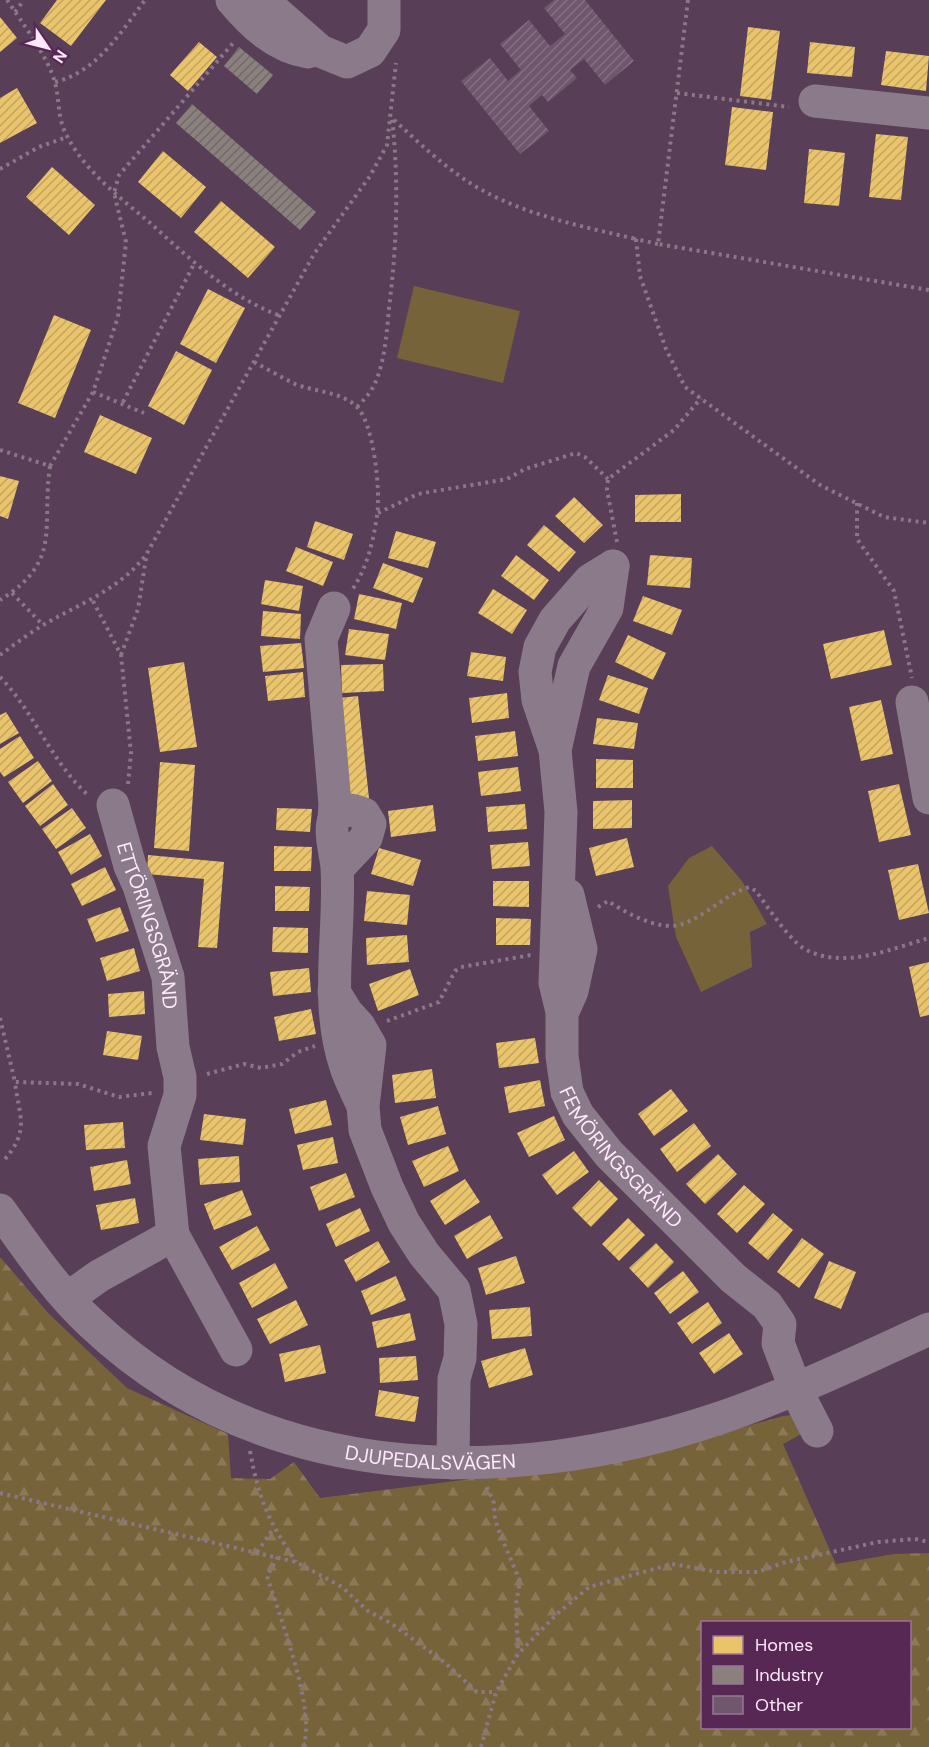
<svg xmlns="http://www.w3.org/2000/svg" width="929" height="1747" font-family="'DM Sans',sans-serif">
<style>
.green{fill:#77633a}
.forest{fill:url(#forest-firs);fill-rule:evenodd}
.homes{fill:url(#homes-hatch)}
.industry{fill:url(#industry-hatch)}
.building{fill:url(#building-hatch)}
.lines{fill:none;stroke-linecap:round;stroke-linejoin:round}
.path{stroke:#8a7888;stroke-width:4;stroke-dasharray:3 4.5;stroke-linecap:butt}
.minor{stroke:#8b7a8a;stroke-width:33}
.labels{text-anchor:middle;stroke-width:6;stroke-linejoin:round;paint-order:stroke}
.street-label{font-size:20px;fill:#ffe7fc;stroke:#572854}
</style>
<defs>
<pattern id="forest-firs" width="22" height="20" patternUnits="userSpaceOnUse" patternTransform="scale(1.5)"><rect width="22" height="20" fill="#77633a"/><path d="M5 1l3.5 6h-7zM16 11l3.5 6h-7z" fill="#8b7957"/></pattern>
<pattern id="homes-hatch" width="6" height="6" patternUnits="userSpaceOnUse" patternTransform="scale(1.5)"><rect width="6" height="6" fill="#e9c46a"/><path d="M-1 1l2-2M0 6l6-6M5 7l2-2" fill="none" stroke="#c2a462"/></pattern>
<pattern id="industry-hatch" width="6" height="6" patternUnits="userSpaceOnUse" patternTransform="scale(1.5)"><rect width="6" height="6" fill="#8a817c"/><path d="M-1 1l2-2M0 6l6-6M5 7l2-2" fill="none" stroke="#716969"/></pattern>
<pattern id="building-hatch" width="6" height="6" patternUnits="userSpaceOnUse" patternTransform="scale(1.5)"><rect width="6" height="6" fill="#6f586d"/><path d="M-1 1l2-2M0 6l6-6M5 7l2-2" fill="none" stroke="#857083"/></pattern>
</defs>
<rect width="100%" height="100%" fill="#583e56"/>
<path class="green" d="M414,286L520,311L503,383L397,358Z
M712,846L742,881L767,924L750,932L752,967L701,992L676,937L668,886L689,858Z"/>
<path class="forest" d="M0,1257L49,1314L127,1388L228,1434L231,1478L270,1479L294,1462L320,1498L630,1459L783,1416L805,1413L812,1428L783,1444L836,1564L894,1554L929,1553V1747H0ZM702,1622H910V1728H702Z"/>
<path class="homes" d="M57,0H106L71,46L40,23Z
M0,17L17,38L0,52Z
M748,27L780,31L771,100L740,96Z
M199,42L217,57L188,91L170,75Z
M810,42L855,47L852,77L807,73Z
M886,51L929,56L926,91L881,85Z
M17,88L37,123L0,143V98Z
M732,107L773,112L766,170L725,165Z
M876,134L908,137L901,200L869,197Z
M809,149L845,153L839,206L804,203Z
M163,151L206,187L181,218L138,182Z
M52,167L95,205L69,235L26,197Z
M221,201L275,247L248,278L194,232Z
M208,289L245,308L216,363L180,344Z
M54,315L91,330L55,418L18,403Z
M176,351L212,370L184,425L148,406Z
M100,415L152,438L136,474L84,452Z
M0,476L19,481L8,519L0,516Z
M681,494V522H635V495Z
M574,497L603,525L584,543L555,516Z
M315,521L353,534L344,560L307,547Z
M544,525L576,552L559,572L527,545Z
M396,531L436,542L428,568L388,558Z
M296,547L333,562L323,586L286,571Z
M516,555L549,580L534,600L501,576Z
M650,555L692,558L690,588L647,585Z
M383,563L423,578L413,603L373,588Z
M265,580L303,586L299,611L261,604Z
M493,589L527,610L512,634L478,613Z
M359,594L402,603L396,629L354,619Z
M643,596L682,610L672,635L633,621Z
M263,611L301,614L300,639L261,636Z
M349,629L389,634L385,660L345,655Z
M884,630L892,665L831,679L823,644Z
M628,635L666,653L653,680L615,662Z
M301,643L304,668L263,672L260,646Z
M471,652L506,657L503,681L467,676Z
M184,662L197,747L160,752L148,668Z
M383,664L384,691L342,693L341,665Z
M303,672L305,697L268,701L265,676Z
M608,675L648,688L639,714L599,700Z
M507,693L509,718L472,723L469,698Z
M358,696L369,798L350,800L339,698Z
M881,700L893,754L861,761L849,707Z
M6,712L19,733L0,744V715Z
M597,718L638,723L634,749L593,744Z
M515,731L518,756L478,761L475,736Z
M20,736L34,758L4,777L0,772V749Z
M596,759L633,760V788H596Z
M38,761L52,781L23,803L8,782Z
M160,762L195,765L189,851L154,848Z
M518,767L521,791L481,796L478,772Z
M53,784L68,805L40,826L25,806Z
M899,784L911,835L879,842L868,791Z
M632,800V828L593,829V801Z
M525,804L527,829L488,832L486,807Z
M433,805L436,831L391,837L388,811Z
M72,808L86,828L56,849L42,829Z
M277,808L312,809L310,832L276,830Z
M90,834L102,856L71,875L58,852Z
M627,838L634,867L596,876L589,848Z
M528,842L530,866L492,869L490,845Z
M274,846L312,847L311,871H274Z
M379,848L421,860L413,886L371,874Z
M148,855L224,862L217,948L198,947L204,879L147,874Z
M918,864L929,913L899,920L888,870Z
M105,867L116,890L82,906L71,884Z
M493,881H529V907L493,906Z
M275,886L310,887L309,911H275Z
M367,891L410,895L407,925L364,921Z
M120,907L129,931L96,942L87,919Z
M496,918L531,919L530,945H496Z
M273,927L308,928V953L272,952Z
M407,935L409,962L367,965L366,938Z
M134,948L140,971L107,981L100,958Z
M929,962V1015L920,1017L909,967Z
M309,968L311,992L273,996L270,972Z
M410,969L419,995L378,1011L369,984Z
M144,991L145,1014L109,1017L108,994Z
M311,1009L316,1034L279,1041L274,1017Z
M107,1031L142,1036L138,1060L103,1055Z
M535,1038L539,1063L499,1068L496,1043Z
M432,1069L436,1098L395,1103L392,1075Z
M540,1080L545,1106L509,1113L504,1087Z
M671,1089L688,1111L654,1136L638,1114Z
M326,1100L332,1125L295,1134L289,1109Z
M438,1106L446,1134L408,1145L400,1117Z
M204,1114L246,1119L243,1145L200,1140Z
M554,1116L565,1140L529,1157L517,1133Z
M123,1122L125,1148L86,1150L84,1125Z
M694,1123L711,1146L677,1172L660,1149Z
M333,1137L338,1163L303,1170L297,1145Z
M448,1146L459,1171L424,1187L412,1161Z
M574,1151L589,1172L557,1195L542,1175Z
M718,1154L737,1174L705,1204L686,1184Z
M239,1156L240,1182L200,1185L198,1159Z
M127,1160L131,1184L94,1191L90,1167Z
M346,1173L355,1197L319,1211L310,1187Z
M465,1179L480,1202L445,1225L430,1201Z
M599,1180L618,1199L591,1227L572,1208Z
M744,1185L765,1204L737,1233L717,1214Z
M242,1190L252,1215L214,1230L204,1204Z
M135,1198L139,1223L101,1230L96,1205Z
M360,1208L370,1231L336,1247L326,1224Z
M773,1213L793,1230L768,1260L748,1243Z
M490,1215L503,1238L467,1259L454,1236Z
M628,1218L645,1235L619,1261L602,1244Z
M257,1226L270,1250L232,1270L219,1247Z
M802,1238L824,1254L799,1288L777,1272Z
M378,1241L390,1262L356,1282L344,1260Z
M656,1243L674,1262L648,1288L629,1268Z
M516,1256L525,1283L486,1295L478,1268Z
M829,1261L856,1272L841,1309L814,1298Z
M275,1263L288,1288L252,1308L239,1283Z
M683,1271L699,1292L670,1314L654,1293Z
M396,1276L406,1300L371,1315L361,1291Z
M296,1300L308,1325L270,1344L257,1319Z
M708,1302L722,1323L692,1344L677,1323Z
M530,1307L532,1336L492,1339L489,1310Z
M410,1313L416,1340L377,1348L372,1322Z
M729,1333L743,1354L714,1374L699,1353Z
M320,1345L326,1373L285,1382L279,1354Z
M525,1348L533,1375L489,1388L481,1361Z
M416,1356L418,1380L380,1383L379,1358Z
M379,1390L419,1397L415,1422L375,1416Z"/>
<path class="industry" d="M239,47L273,75L257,94L224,66Z
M192,104L316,212L300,230L176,123Z"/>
<path class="building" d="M554,0H585L634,61L605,85L584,59L570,70L577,78L548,102L542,95L529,106L549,131L520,154L461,81L490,58L508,81L521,70L500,44L529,20L550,46L565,34L544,8Z"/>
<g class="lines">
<path class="path" d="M7,0C21,21 49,58 55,83C60,101 57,118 67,136C85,171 119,197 149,222C188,257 228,296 278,315
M688,0L658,244L929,290
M15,12L24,0
M55,82C97,72 121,32 145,0
M677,93L789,107
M0,169L39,147L67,137
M658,244L636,239L640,276L666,349L685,387L820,485L884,517L929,523
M254,362C267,369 281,377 295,384C315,392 338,391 355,405C374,420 381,493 377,516C373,542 367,568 352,590
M93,392L144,413
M123,402L195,262
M357,407C365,399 372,391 376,381C385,359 387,331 389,308C397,244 399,182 392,118C417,141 442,165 470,183C519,214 580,226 636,239
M0,450L50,466C41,528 63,561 0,600
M50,466L93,392L118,317L126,242L114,193L119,175L234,42
M857,503V539L894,591L912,678
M378,513L418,494L507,479L525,469L576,453L585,457L608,479
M617,542L607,490L608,479L674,430L701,398
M12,593L43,625
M93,601L121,655L131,753L128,784
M0,655C14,645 28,634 43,625C79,604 119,590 146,555L314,254L370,176L387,145L396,63
M121,655L138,609L146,558
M0,677C35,713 51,762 89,796
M598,907L608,901C626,913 657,930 679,925C704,918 724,895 749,887L756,891C767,906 788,938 803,948C842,971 890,949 929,938
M0,1018L15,1082
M387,1021L439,1002L455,971L461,967L531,955
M207,1074L244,1064L261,1068L282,1064L298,1052L315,1046
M5,1159C30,1130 19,1116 15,1082L78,1084L119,1097L152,1093
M250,1451C259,1500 268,1520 296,1562
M487,1487L494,1503L495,1519L500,1534L520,1581L516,1604L518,1653
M0,1493L296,1562L342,1587L368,1611L392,1624L444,1662L477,1692H496
M257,1552L273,1529
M278,1557L267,1576C279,1615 317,1711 303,1747
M481,1747L496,1692L518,1654L557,1614L589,1587L672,1564L718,1572H757L786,1562L878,1542L915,1539L929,1542"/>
<g class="minor">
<path d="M232,0C252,24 276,47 308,52"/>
<path d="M262,0L320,51L347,62L370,51L384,30V0"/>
<path d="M815,101L929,113"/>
<path id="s1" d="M613,566L590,580L555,620L540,647L535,672L538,700L555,750L561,812L555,983L562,1012V1056L567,1092L578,1115L609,1154L733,1278L767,1305L780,1324L778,1343L796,1390L817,1431"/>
<path d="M912,702L929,798"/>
<path d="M555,750L574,666L607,608L613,566"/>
<path id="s2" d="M113,805L130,866L139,886L168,977L173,1047L180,1077V1095L164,1146L173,1235L236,1350"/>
<path d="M334,819L335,804L321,639L334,608"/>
<path d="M337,869L366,838L370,824L364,814C355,811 345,807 338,813C326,824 336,853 337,867C341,932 324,1003 346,1067C350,1080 357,1092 362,1104"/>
<path d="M334,992L347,1013L359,1026L370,1045L363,1106L365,1130L387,1187L404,1223L424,1254L454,1290L461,1324L460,1358L454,1379L453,1463"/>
<path d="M565,1007L572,991L581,949L568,895"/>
<path id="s3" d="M0,1210C28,1249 56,1291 92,1324C263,1485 505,1490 717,1419C790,1394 859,1361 929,1329"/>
<path d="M68,1298L99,1276L173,1235"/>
</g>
</g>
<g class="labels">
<g class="street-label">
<text dy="7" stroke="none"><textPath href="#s2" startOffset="126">ETTÖRINGSGRÄND</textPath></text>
<text dy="7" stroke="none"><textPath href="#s1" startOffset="646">FEMÖRINGSGRÄND</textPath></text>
<text dy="7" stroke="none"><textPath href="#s3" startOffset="520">DJUPEDALSVÄGEN</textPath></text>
</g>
</g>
<rect x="701" y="1621" width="210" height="108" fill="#572854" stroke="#9a7497" stroke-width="1.5"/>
<rect x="713" y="1636" width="30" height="18" fill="#e9c46a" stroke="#9a7497" stroke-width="1.5"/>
<text x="755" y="1651" font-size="18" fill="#ffe7fc">Homes</text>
<rect x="713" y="1666" width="30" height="18" fill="#8a817c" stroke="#9a7497" stroke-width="1.5"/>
<text x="755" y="1681" font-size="18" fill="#ffe7fc">Industry</text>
<rect x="713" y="1696" width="30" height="18" fill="#6f586d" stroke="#9a7497" stroke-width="1.5"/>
<text x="755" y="1711" font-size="18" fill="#ffe7fc">Other</text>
<g transform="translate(48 48) rotate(125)" stroke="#572854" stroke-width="4.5" paint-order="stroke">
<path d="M0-4.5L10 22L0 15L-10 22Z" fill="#ffe7fc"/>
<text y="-9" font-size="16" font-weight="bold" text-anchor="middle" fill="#ffe7fc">N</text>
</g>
</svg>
